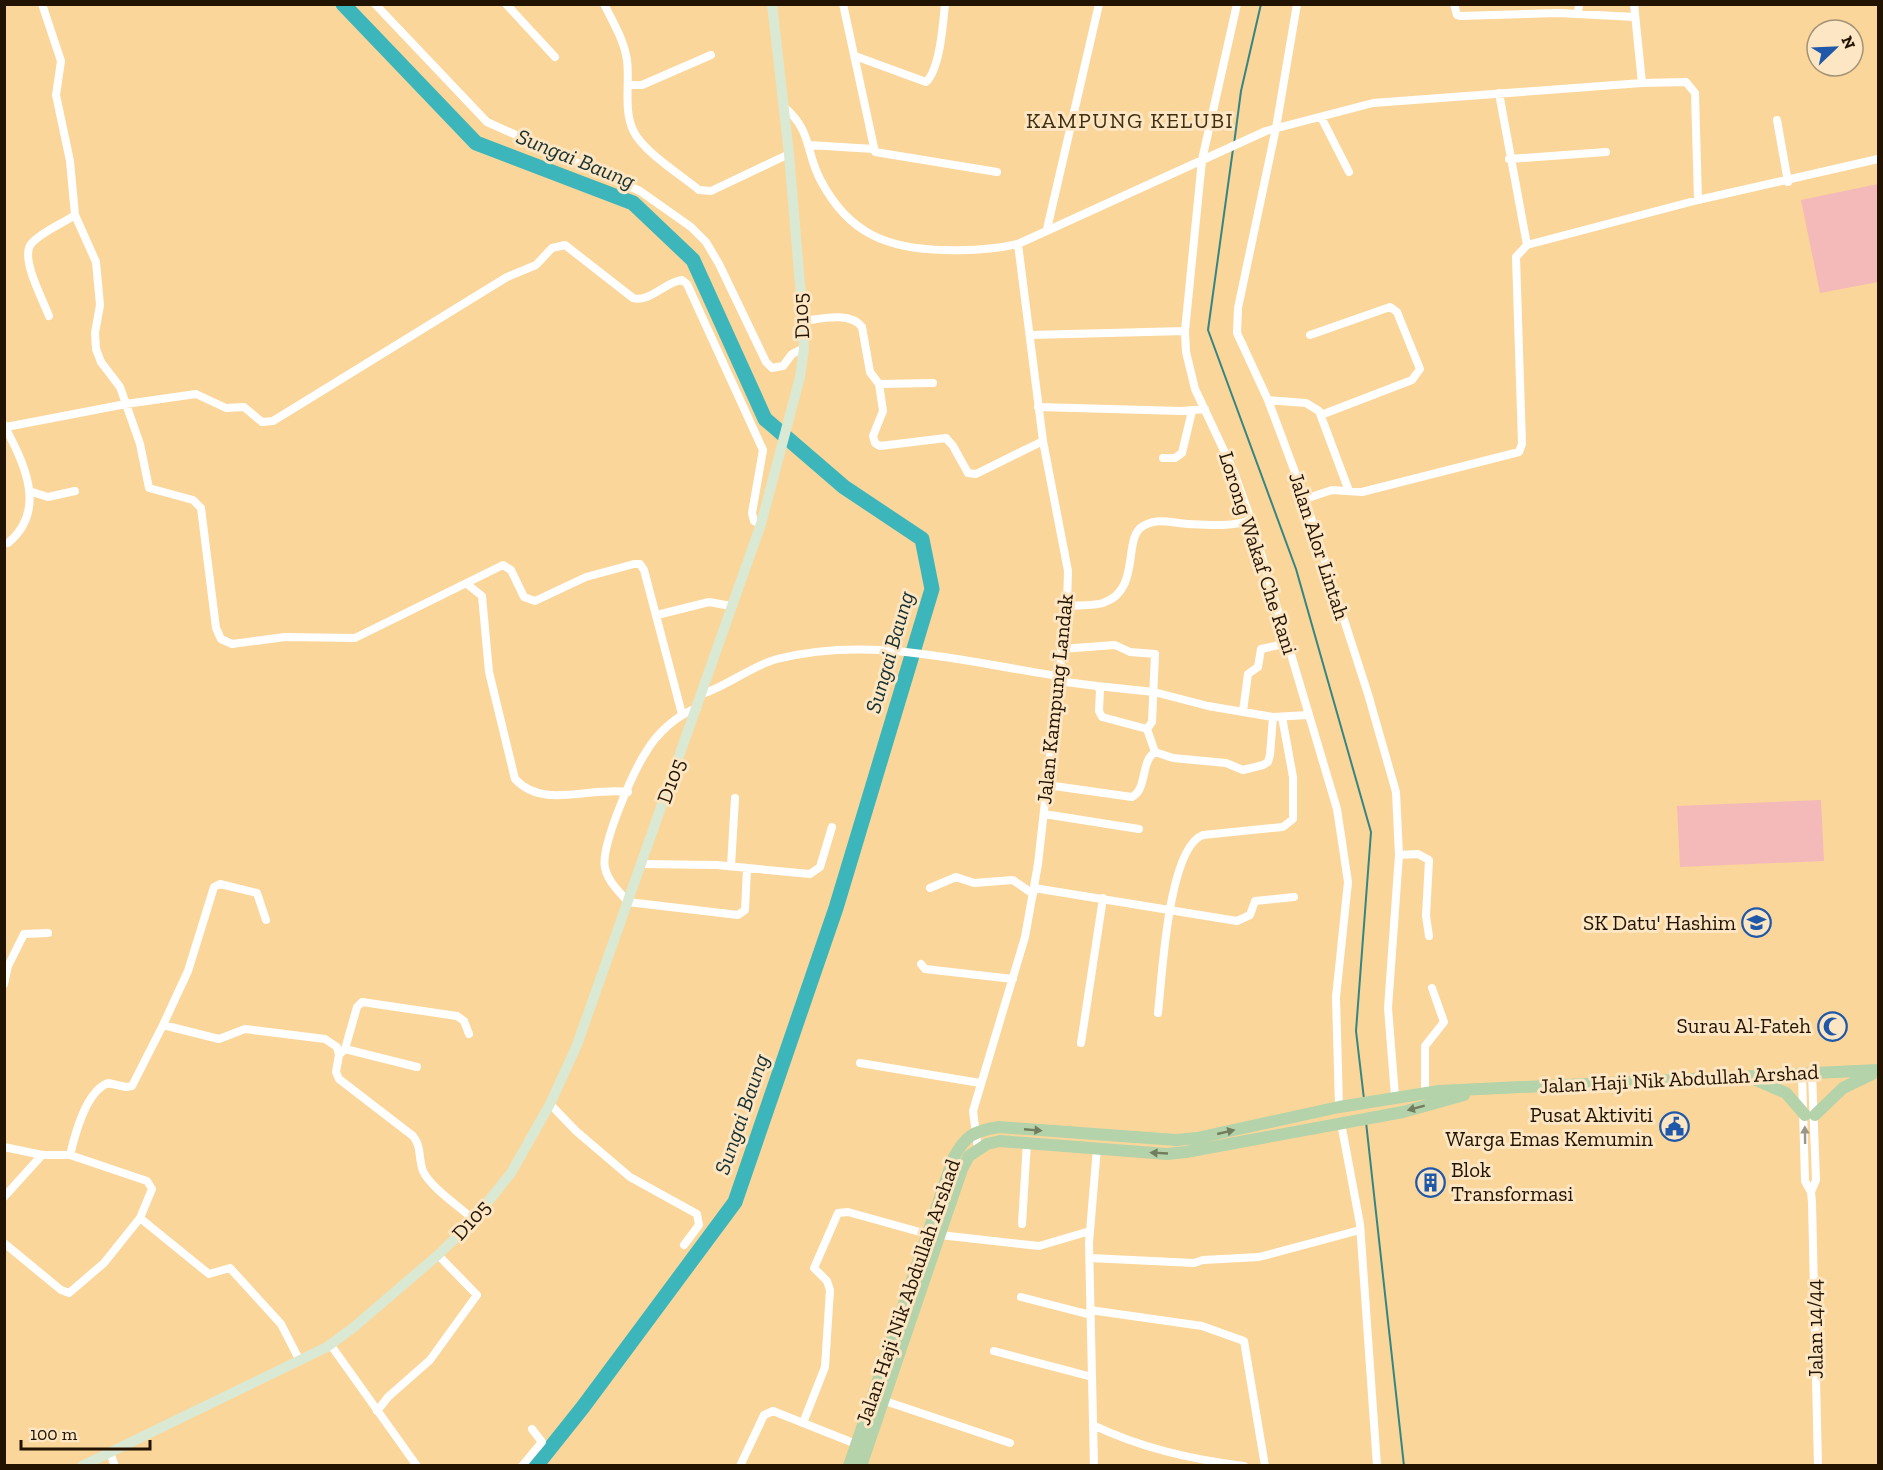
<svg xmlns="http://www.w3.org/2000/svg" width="1883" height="1470" font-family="'Zilla Slab',serif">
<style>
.green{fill:#f4b9b9}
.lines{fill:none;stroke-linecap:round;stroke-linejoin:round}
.stream{stroke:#348583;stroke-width:2}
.river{stroke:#3cb6bb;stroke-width:15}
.street{stroke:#fff;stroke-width:8}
.secondary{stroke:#dae9d4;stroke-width:10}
.primary{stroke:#b4d3aa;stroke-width:12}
.oneway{fill:#727d5e}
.oneway2{fill:#9b958c}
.labels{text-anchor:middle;stroke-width:6;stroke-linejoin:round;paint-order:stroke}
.street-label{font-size:21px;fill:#211300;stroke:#fce6c3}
.poi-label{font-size:21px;fill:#211300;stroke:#fce6c3;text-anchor:end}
.neighbourhood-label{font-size:22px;letter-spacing:1.5px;fill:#402e10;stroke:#fce6c3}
.water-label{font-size:22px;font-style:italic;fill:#152f30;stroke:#fce6c3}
</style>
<rect width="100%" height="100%" fill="#fbd69a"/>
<path class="green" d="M1878,184V282L1820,293L1801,200Z
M1821,800L1824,861L1680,867L1677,806Z"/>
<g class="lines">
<path class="stream" d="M1234,144L1241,91L1261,4
M1233,149L1208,330L1296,569L1371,832L1356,1031L1364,1099
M1366,1122L1404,1466"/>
<path class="river" d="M343,4L476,143L633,203L693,260L765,419L844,487L922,539L932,589L836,908L735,1202L583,1407L536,1466"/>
<path class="street" d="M42,4L61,61L56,95L70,161L75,215L96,262L100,305L95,333L96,349L101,362L120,387L126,404L196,394L226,408L244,407L262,422L273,421L507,277L536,265L552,248L565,245L633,298C649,303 665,282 682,280L687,284L763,450L752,513L754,521L761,524
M375,4L487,122L640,191L691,227L706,242L719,264L766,362L772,368L783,366L792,354L804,348
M506,4L555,57
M604,4C613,22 624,40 627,60C630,82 623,112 634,132C644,152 681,175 699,190L711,191L789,154
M843,4L875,152L997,172
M1237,4L1202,160L1185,331L1186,352L1195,389L1234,472L1251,520L1337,809L1348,882L1336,997L1339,1107
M1297,4L1276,128L1238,308L1237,333L1268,400L1305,499L1368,694L1396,792L1399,855L1388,1008L1395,1096
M1454,4L1457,15L1460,16L1558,13L1635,17
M1634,4L1642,83L1686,82L1695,93L1698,200
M1578,14L1579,4
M855,56L926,82C940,69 943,24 945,4
M628,85H642L711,55
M1499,93L1527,245
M783,106C813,131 805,152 821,181C849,234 888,249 945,250C971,251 993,250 1018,244L1266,131L1373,103L1642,83
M1321,117L1349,172
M1777,120L1788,182
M809,145L874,149
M1509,159L1606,152
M1047,229L1099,4
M49,316C43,300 20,258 31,244C41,232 62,224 75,215
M803,321C820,319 850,311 862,327L870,372L879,384L933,383
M1031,335L1185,331
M1310,335L1390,307L1397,312L1420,369L1412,380L1321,415
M879,384L883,411L873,436L875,443L880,446L946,438L953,446L968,473L976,474L1043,441
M1268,400L1306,403L1319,411L1349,491
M1038,407L1182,411L1205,409
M4,425C24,463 48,510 8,543
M6,427L126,404L140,444L149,488L193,500L201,508L216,628L221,639L232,644L285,637L355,638L503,565L511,570L524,597L535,601L586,577L634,564H640L644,570L682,714
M1163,458H1175L1182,453L1192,411
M29,491L48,497L75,491
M1305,499L1332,490L1362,492L1519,452L1522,444L1516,257L1527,245L1698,200L1878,159
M467,584L482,596L489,672L515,779C544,810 590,786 628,792
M1067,606C1078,605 1093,606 1103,603C1142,590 1122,538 1143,526C1159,517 1171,523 1188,524C1208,525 1232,527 1251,520
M657,615L709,602L731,606
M1061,649L1115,645L1130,652L1155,654L1152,722L1147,729L1155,752
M1058,681L1097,686L1100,690L1099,711L1102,717L1147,729
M1097,686L1154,692L1208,706L1273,717
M702,694C728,686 751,666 777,659C872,635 964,662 1058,676
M697,708C677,715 657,733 646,752C633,772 600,847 605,868C608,882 620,892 628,902L738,915L745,910L747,869
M1243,711L1248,674L1258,667L1261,649L1288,643
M1047,785L1132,797C1148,788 1140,762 1155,752L1173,758L1226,763L1243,770L1263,765L1268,762L1270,755L1273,717L1308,715
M1044,814L1139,829
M1399,855L1418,854L1429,860L1426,916L1429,936
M642,864L716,865L810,874L820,867L832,827
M731,866L735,798
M930,888L956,877L974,883L1013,880L1033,894
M1034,888L1237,921L1250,915L1255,901L1294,897
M921,964L925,969L1013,979
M4,984L8,966L24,934L48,933
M1158,1013C1162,978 1168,847 1203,835L1283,827L1293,819V777L1282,717
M163,1025L188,971L214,887L220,884L257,893L266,920
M1081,1043L1103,898
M345,1049L417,1067
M339,1055L345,1049L357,1007L362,1002L457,1016L464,1021L469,1034
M860,1063L980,1083
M1802,1074L1805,1181L1811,1192L1812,1202L1818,1466
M1425,1094V1046L1444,1022L1432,988
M550,1104L576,1131L630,1177L697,1214L699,1225L684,1245
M1341,1123L1360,1224L1377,1466
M4,1147L42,1155H70L147,1181L152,1189L140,1218L209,1274L230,1268L281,1324L300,1361
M978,1150L973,1111L1025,937L1038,864L1067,606L1068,571L1043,441L1018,244
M70,1155C75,1134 86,1091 108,1083L126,1087L132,1086L163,1025L219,1039L245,1029L325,1039L337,1047L339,1055L336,1072L339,1079L413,1136C422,1147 418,1158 423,1171C430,1187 460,1207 474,1220
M1811,1192L1816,1180L1812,1073
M4,1197L42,1155
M1022,1224L1027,1142
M940,1235L1039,1246L1090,1231
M4,1243L61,1290L69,1293L104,1263L140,1218
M1090,1258L1194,1263L1203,1260L1259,1257L1360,1230
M1021,1297L1091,1315
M1090,1310L1202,1326L1244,1341L1265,1466
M330,1344L417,1466
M994,1351L1092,1377
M885,1401L1010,1443
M377,1411L388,1397L430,1360L477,1295L438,1255
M803,1423L825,1367L830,1290L827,1281L814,1268L838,1213L848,1212L927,1234
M1093,1425C1141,1448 1190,1459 1244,1466
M110,1453L115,1466
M522,1466L542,1442L532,1429
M740,1466L764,1415L773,1411L856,1444
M1094,1466L1089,1243L1097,1148"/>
<path class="secondary" d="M82,1466L327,1347L354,1327L438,1255L470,1224L511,1173L550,1104L577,1045L761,524L800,377L804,348L803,321L789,154L772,4"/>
<path class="primary" d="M1756,1080L1786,1093L1805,1115
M1815,1115L1843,1088L1872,1074
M849,1466L953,1159C965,1136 973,1131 999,1127L1176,1140L1197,1138L1339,1107L1439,1091L1878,1070
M861,1466L962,1169L969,1156L987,1144L1000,1141L1167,1154L1186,1152L1403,1112L1464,1095"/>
</g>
<defs><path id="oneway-solid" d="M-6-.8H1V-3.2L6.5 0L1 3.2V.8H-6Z" transform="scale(1.5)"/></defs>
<g class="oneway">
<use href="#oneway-solid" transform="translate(1416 1108) rotate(165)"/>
<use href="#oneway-solid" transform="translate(1033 1130) rotate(5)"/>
<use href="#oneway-solid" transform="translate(1226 1132) rotate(-13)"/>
<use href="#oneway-solid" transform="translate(1159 1153) rotate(-177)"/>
</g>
<use class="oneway2" href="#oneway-solid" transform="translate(1805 1135) rotate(-91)"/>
<defs>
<symbol id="school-ring" viewBox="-11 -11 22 22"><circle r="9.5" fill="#fce6c3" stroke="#1f58a9" stroke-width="1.5"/><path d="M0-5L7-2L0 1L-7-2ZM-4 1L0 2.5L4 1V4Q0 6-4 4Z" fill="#1f58a9"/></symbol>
<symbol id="mosque-ring" viewBox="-11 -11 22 22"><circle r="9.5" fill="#fce6c3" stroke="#1f58a9" stroke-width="1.5"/><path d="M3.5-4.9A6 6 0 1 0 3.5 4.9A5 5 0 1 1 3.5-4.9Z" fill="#1f58a9"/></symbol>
<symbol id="civic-ring" viewBox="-11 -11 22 22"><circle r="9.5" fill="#fce6c3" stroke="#1f58a9" stroke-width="1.5"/><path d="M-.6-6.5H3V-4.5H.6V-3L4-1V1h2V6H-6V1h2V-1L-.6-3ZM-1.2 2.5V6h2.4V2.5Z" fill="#1f58a9"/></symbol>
<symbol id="building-ring" viewBox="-11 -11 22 22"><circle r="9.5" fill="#fce6c3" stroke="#1f58a9" stroke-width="1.5"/><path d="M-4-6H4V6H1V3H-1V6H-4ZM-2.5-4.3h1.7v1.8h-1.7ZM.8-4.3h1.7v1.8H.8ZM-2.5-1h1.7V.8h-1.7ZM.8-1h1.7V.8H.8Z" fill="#1f58a9"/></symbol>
</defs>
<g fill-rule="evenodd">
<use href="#school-ring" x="1740" y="906" width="33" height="33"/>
<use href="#mosque-ring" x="1816" y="1010" width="33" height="33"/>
<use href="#civic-ring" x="1658" y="1110" width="33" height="33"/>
<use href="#building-ring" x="1414" y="1166" width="33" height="33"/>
</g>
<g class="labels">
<g class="street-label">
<text transform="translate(801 316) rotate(-93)" y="7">D105</text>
<text transform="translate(1319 546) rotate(72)" y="7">Jalan Alor Lintah</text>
<text transform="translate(1258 553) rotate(72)" y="7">Lorong Wakaf Che Rani</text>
<text transform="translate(1055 699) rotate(-84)" y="7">Jalan Kampung Landak</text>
<text transform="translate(671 781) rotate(-70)" y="7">D105</text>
<text transform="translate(1679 1079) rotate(-3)" y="7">Jalan Haji Nik Abdullah Arshad</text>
<text transform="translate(471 1220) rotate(-48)" y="7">D105</text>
<text transform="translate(908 1292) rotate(-71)" y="7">Jalan Haji Nik Abdullah Arshad</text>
<text transform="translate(1815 1329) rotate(-91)" y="7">Jalan 14/44</text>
</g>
<g class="poi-label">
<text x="1736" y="930">SK Datu' Hashim</text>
<text x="1811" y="1033">Surau Al-Fateh</text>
<text x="1653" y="1122">Pusat Aktiviti<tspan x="1653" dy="24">Warga Emas Kemumin</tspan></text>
<text x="1451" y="1177" text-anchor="start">Blok<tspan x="1451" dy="24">Transformasi</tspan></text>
</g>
<g class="neighbourhood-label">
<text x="1130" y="128">KAMPUNG KELUBI</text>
</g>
<g class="water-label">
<text transform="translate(576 158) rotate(22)" y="8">Sungai Baung</text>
<text transform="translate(889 652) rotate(-74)" y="8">Sungai Baung</text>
<text transform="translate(741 1114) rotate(-71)" y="8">Sungai Baung</text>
</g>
</g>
<rect width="1883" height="1470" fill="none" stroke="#211300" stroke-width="12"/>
<g transform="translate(1835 48) rotate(67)"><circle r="28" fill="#fce6c3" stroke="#a49275" stroke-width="1.5"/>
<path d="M0-4.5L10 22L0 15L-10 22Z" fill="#1f58a9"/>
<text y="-9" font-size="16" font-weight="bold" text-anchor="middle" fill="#211300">N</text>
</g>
<path d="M21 1440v9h129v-9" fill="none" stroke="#211300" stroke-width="3"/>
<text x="30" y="1440" font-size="18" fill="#211300" stroke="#fce6c3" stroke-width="4.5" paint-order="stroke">100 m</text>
</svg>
